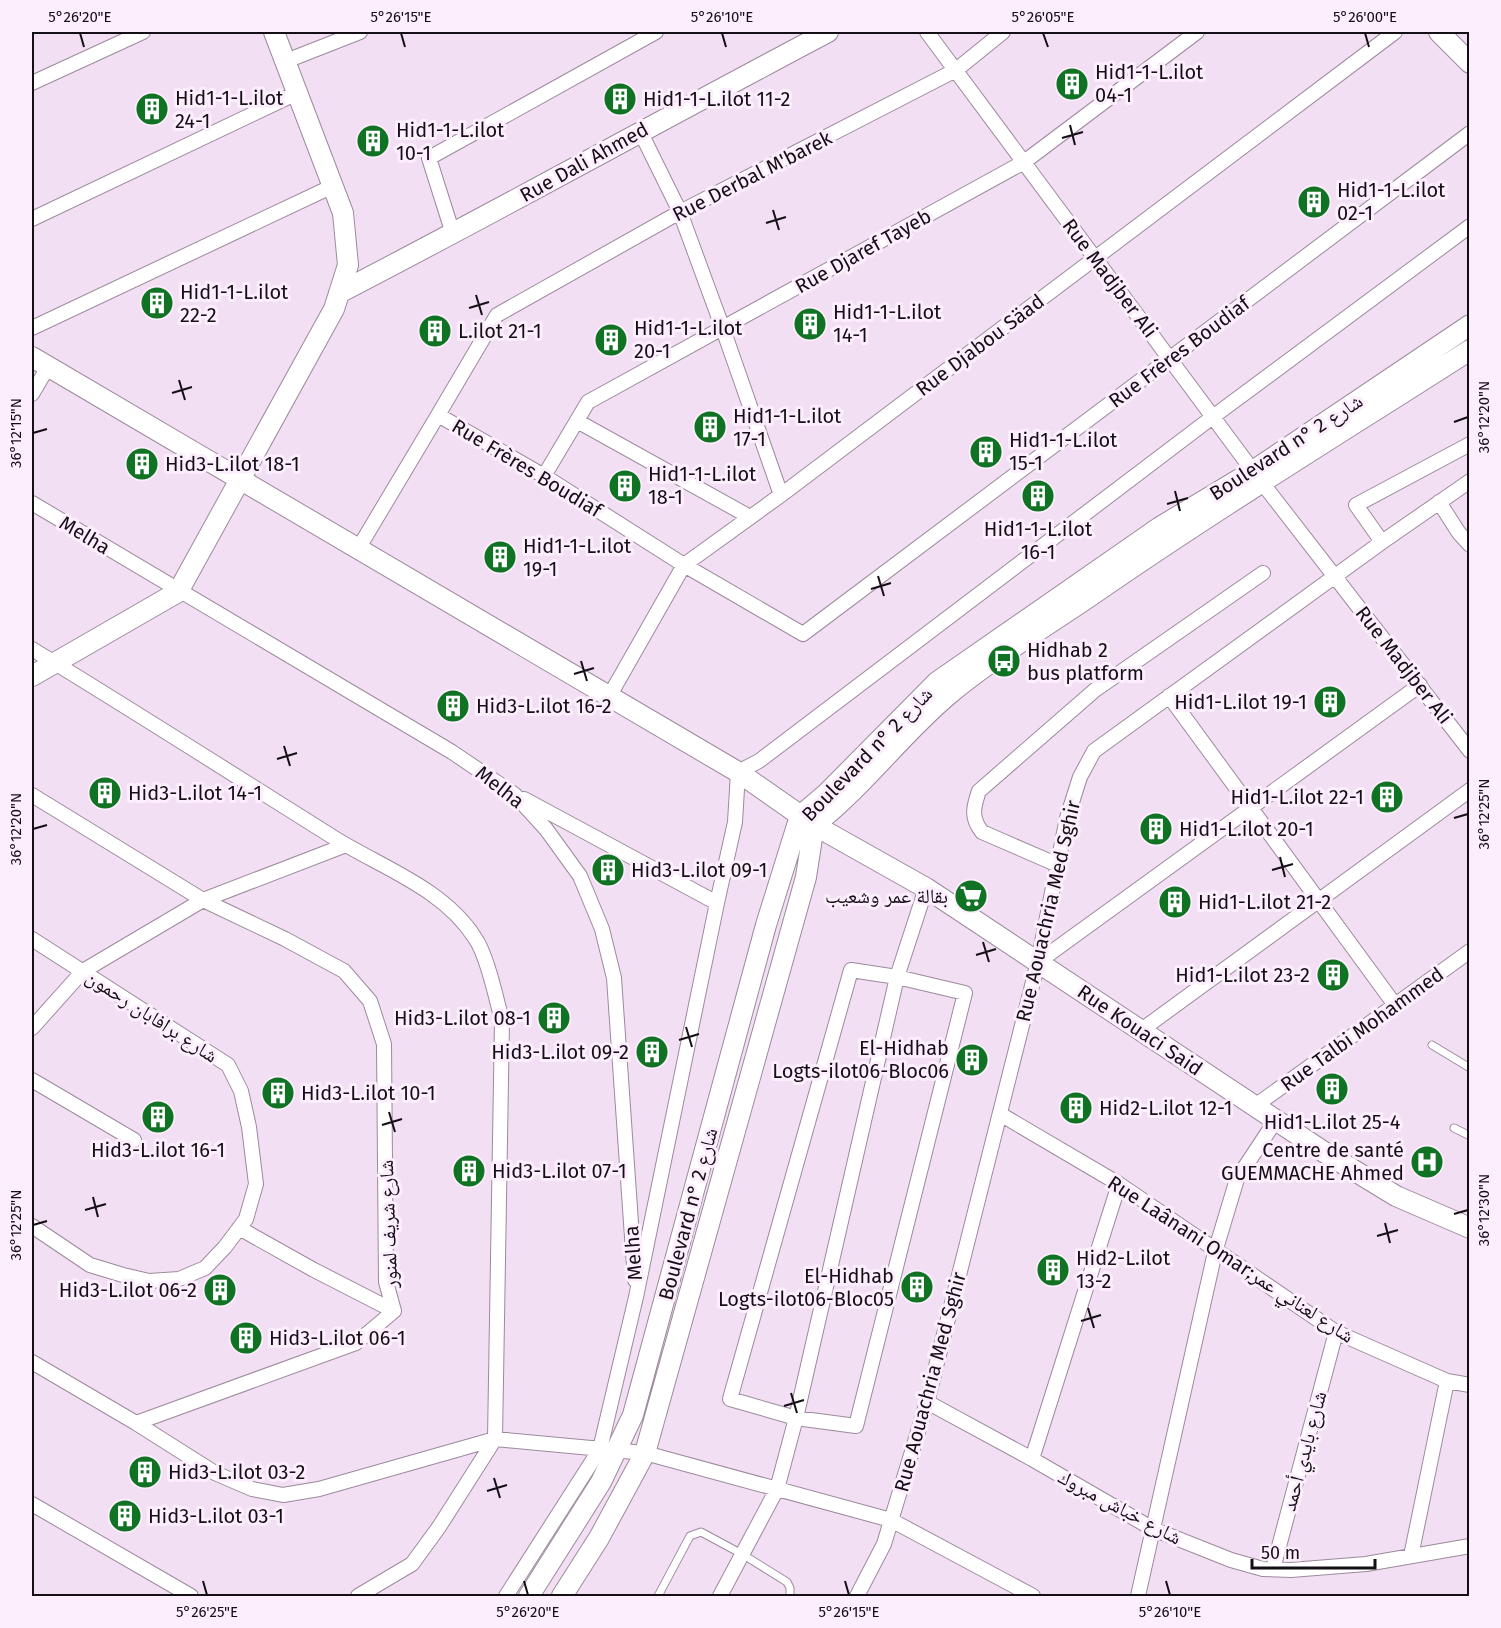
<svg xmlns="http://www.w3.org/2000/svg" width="1501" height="1628" font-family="'Fira Sans','Noto Naskh Arabic',sans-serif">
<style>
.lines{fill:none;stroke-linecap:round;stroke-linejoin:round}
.lane-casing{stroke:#9c8a9c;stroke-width:9}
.street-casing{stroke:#9c8a9c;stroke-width:16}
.secondary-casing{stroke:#9c8a9c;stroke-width:22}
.lane{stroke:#fff;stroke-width:7}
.street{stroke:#fff;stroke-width:14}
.secondary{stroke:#fff;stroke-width:20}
.ticks{fill:none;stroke:#140e15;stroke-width:2}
.labels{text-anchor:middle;stroke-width:6;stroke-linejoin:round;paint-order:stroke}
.poi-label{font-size:20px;fill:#140e15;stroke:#fdeefd;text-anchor:start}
.street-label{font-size:20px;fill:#140e15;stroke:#fdeefd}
.neatline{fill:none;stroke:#140e15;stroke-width:2}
.ticks-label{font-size:15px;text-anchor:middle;fill:#140e15}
</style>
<rect width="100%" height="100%" fill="#f2dff3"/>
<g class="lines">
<defs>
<path id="lane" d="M1432,1045L1470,1068
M1454,1128L1470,1136
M658,1596L690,1536L701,1532L742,1554L787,1582L790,1588V1596"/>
<path id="street" d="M927,32L1253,471L1470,751
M1003,32L956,70L680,212L497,315L438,415L544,476L684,565L803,634L1470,133
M286,61L360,32
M32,83L143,32
M640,131L680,212L723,329L781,495
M32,219L297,93
M453,234L429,158L656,32
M32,328L333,186
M32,394L48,367
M577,421L750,517
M544,476L588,402L1024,162L1197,32
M1439,502L1459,533L1470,545
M32,503L452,752L514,794L546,829L580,876L602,929L614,978L635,1280
M1382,542L1356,505L1470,444
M358,549L438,415
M32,649C134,711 234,775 336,839C383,868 444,889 475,938C487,955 496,998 502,1020L495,1439L439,1527L412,1564L358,1596
M610,695L684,565L781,495L1395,32
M1169,696L1395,1005
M32,795L203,900L285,939L344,971L370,1001L384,1044L386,1282L394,1311L356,1343L136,1423
M524,799L717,903
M1058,865L982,832C971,818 973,808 979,791L1095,690L1263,573
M32,939L228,1065L241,1091L249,1127L256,1184L246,1219L225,1247L205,1268L179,1279L149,1281L123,1275L90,1265L32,1226
M1038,962L1420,685
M851,970L897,977L965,993L856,1426L796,1418L730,1399Z
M32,1028L83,971L203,900L346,845
M1140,1031L1470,790
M32,1080L134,1140
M1255,1106L1470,951
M1000,1114L1119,1184L1336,1332L1447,1381L1470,1385
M239,1228L314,1270L394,1311
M32,1362L136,1423L215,1473L252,1489L283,1495L319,1489L495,1439L645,1453L891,1520L1033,1596
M927,1402L1032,1459L1153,1529L1231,1560L1263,1569L1291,1570L1366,1564L1470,1546
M1032,1459L1119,1184
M32,1504L191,1596
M1411,1556L1447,1381
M1273,1569L1336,1332
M506,1596L600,1449L636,1297L717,903L735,822L738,772L759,761L1214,416L1470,226
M720,1596L777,1489L796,1418L897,977L926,888
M857,1596L884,1544L927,1402L1038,962L1067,818L1080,777L1094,751L1382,542L1470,481
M1138,1596L1215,1252L1237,1179L1276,1120"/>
<path id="secondary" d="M1439,32L1470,63
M339,293C503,208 665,118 828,32
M32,357L738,772L814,825L926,888L1324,1152L1396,1196L1470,1228
M32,676L178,592L334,309L348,265L343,213L274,32
M529,1596L601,1482L633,1415L766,925L800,816L827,793L937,682L1160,527L1253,471L1470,325
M562,1596L599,1538L645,1453L806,877L814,825C863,787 900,736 947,696C991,659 1042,629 1089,597C1213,511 1342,432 1470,350"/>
</defs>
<use href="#lane" class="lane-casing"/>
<use href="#street" class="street-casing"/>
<use href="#secondary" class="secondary-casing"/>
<use href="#lane" class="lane"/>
<use href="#street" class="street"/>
<use href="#secondary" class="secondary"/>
</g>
<path class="ticks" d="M80,33L84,47M401,33L405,47M722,33L726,47M1043,33L1048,47M1365,33L1369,47M1070,125L1075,145M1062,138L1083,132M773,210L779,230M766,223L786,217M476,295L482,315M469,308L489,302M179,380L185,400M172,393L192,387M1454,422L1468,417M33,433L47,429M1175,491L1180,511M1167,504L1188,498M878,576L884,596M871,589L891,583M581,661L587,681M574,674L594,668M284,746L290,766M277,759L297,753M1454,818L1468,814M33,829L47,825M1280,857L1285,877M1272,870L1293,864M983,942L989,962M976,955L996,949M686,1027L692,1047M679,1040L699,1034M389,1112L395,1132M382,1125L402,1119M93,1197L98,1217M85,1210L106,1204M1454,1214L1468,1210M1385,1223L1390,1243M33,1225L47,1221M1377,1236L1398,1230M1088,1308L1094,1328M1081,1321L1101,1315M791,1393L797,1413M784,1406L804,1400M494,1478L500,1498M487,1491L507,1485M203,1581L207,1595M524,1581L528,1595M845,1581L849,1595M1166,1581L1170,1595"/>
<defs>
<symbol id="building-disc" viewBox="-11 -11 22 22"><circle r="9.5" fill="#107324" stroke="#fdeefd"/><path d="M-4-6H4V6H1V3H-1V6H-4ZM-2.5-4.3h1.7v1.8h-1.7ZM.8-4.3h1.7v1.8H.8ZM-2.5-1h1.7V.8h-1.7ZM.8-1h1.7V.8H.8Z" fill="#fff"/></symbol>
<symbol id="bus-disc" viewBox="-11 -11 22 22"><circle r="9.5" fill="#107324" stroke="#fdeefd"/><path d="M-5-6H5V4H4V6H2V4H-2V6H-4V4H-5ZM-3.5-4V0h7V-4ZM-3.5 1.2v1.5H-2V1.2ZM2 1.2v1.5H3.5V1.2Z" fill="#fff"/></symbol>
<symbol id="supermarket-disc" viewBox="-11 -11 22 22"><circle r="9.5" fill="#107324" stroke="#fdeefd"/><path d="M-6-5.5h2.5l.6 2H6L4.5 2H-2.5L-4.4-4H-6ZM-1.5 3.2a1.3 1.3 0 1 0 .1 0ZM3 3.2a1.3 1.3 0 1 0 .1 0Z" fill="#fff"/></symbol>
<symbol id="hospital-disc" viewBox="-11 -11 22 22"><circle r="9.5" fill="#107324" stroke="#fdeefd"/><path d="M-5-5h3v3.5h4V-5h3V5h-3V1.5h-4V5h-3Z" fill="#fff"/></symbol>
</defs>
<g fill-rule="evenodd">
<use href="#building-disc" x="1053" y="65" width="38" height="38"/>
<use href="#building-disc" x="601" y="80" width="38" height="38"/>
<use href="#building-disc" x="133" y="90" width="38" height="38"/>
<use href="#building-disc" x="354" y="122" width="38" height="38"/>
<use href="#building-disc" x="1295" y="183" width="38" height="38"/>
<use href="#building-disc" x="138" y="284" width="38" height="38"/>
<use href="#building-disc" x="791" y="305" width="38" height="38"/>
<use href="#building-disc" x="416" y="312" width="38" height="38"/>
<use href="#building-disc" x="592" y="321" width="38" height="38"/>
<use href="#building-disc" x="691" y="408" width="38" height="38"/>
<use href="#building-disc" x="967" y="433" width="38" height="38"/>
<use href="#building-disc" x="123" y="445" width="38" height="38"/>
<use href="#building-disc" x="606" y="467" width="38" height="38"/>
<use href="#building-disc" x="1019" y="477" width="38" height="38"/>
<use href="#building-disc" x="481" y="538" width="38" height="38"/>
<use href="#bus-disc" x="985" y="642" width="38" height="38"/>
<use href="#building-disc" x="1311" y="683" width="38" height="38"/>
<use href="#building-disc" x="434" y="687" width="38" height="38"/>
<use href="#building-disc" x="86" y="774" width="38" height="38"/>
<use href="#building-disc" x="1368" y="778" width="38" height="38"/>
<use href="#building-disc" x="1137" y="810" width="38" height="38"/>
<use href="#building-disc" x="589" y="851" width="38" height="38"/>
<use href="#supermarket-disc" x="952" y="877" width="38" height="38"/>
<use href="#building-disc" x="1156" y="883" width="38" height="38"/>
<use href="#building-disc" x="1314" y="956" width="38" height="38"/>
<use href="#building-disc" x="535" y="999" width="38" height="38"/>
<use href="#building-disc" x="633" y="1033" width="38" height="38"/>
<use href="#building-disc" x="953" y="1041" width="38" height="38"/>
<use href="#building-disc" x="1313" y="1070" width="38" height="38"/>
<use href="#building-disc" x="259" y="1074" width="38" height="38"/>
<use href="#building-disc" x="1057" y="1089" width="38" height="38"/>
<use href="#building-disc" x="139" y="1098" width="38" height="38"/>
<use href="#hospital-disc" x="1408" y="1143" width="38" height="38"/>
<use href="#building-disc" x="450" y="1152" width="38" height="38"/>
<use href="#building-disc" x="1034" y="1251" width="38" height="38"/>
<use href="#building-disc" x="898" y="1268" width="38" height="38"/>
<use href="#building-disc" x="201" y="1271" width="38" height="38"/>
<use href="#building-disc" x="227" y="1319" width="38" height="38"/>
<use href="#building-disc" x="126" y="1453" width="38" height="38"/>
<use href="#building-disc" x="106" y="1497" width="38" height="38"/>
</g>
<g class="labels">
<g class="poi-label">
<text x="1095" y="79">Hid1-1-L.ilot<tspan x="1095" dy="23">04-1</tspan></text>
<text x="175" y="105">Hid1-1-L.ilot<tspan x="175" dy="23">24-1</tspan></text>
<text x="643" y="106">Hid1-1-L.ilot 11-2</text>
<text x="396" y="137">Hid1-1-L.ilot<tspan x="396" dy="23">10-1</tspan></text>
<text x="1337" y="197">Hid1-1-L.ilot<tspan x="1337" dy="23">02-1</tspan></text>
<text x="180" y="299">Hid1-1-L.ilot<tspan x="180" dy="23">22-2</tspan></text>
<text x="833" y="319">Hid1-1-L.ilot<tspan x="833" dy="23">14-1</tspan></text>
<text x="634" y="335">Hid1-1-L.ilot<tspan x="634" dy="23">20-1</tspan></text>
<text x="458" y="338">L.ilot 21-1</text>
<text x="733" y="423">Hid1-1-L.ilot<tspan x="733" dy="23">17-1</tspan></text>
<text x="1009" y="447">Hid1-1-L.ilot<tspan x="1009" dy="23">15-1</tspan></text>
<text x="165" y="471">Hid3-L.ilot 18-1</text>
<text x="648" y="481">Hid1-1-L.ilot<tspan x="648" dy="23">18-1</tspan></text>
<text x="1038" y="536" text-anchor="middle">Hid1-1-L.ilot<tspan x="1038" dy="23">16-1</tspan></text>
<text x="523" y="553">Hid1-1-L.ilot<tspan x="523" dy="23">19-1</tspan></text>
<text x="1027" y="657">Hidhab 2<tspan x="1027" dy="23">bus platform</tspan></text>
<text x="1307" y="709" text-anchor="end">Hid1-L.ilot 19-1</text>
<text x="476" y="713">Hid3-L.ilot 16-2</text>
<text x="128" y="800">Hid3-L.ilot 14-1</text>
<text x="1364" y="804" text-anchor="end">Hid1-L.ilot 22-1</text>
<text x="1179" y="836">Hid1-L.ilot 20-1</text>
<text x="631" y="877">Hid3-L.ilot 09-1</text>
<text x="948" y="903" text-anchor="end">بقالة عمر وشعيب</text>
<text x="1198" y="909">Hid1-L.ilot 21-2</text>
<text x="1310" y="982" text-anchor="end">Hid1-L.ilot 23-2</text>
<text x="531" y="1025" text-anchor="end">Hid3-L.ilot 08-1</text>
<text x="949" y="1055" text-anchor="end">El-Hidhab<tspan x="949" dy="23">Logts-ilot06-Bloc06</tspan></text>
<text x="629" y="1059" text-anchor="end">Hid3-L.ilot 09-2</text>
<text x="301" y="1100">Hid3-L.ilot 10-1</text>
<text x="1099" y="1115">Hid2-L.ilot 12-1</text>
<text x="1332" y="1129" text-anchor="middle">Hid1-L.ilot 25-4</text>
<text x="158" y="1157" text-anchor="middle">Hid3-L.ilot 16-1</text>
<text x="1404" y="1157" text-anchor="end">Centre de santé<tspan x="1404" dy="23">GUEMMACHE Ahmed</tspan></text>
<text x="492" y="1178">Hid3-L.ilot 07-1</text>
<text x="1076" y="1265">Hid2-L.ilot<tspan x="1076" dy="23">13-2</tspan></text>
<text x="894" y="1283" text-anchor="end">El-Hidhab<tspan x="894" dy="23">Logts-ilot06-Bloc05</tspan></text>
<text x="197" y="1297" text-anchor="end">Hid3-L.ilot 06-2</text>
<text x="269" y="1345">Hid3-L.ilot 06-1</text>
<text x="168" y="1479">Hid3-L.ilot 03-2</text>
<text x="148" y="1523">Hid3-L.ilot 03-1</text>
</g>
<g class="street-label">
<text transform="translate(584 162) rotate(-29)" y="7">Rue Dali Ahmed</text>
<text transform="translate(752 176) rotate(-27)" y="7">Rue Derbal M'barek</text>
<text transform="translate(863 251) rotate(-29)" y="7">Rue Djaref Tayeb</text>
<text transform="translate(1110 278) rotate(53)" y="7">Rue Madjber Ali</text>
<text transform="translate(980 345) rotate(-37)" y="7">Rue Djabou Säad</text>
<text transform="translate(1179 352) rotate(-37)" y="7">Rue Frères Boudiaf</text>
<text transform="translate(1286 447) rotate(-33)" y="7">Boulevard n° شارع 2</text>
<text transform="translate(527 468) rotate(31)" y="7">Rue Frères Boudiaf</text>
<text transform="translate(85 535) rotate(31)" y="7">Melha</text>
<text transform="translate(1404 665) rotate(52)" y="7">Rue Madjber Ali</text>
<text transform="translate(867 754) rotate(-46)" y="7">Boulevard n° شارع 2</text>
<text transform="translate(500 787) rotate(38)" y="7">Melha</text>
<text transform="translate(1048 911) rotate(-77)" y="7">Rue Aouachria Med Sghir</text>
<text transform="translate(152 1016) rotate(33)" y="7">شارع برافابان رحمون</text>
<text transform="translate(1362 1029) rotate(-36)" y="7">Rue Talbi Mohammed</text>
<text transform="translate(1140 1030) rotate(34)" y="7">Rue Kouaci Said</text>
<text transform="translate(688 1214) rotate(-75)" y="7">Boulevard n° شارع 2</text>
<text transform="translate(388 1224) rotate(-92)" y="7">شارع شريف لمنور</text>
<text transform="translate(633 1253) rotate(-94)" y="7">Melha</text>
<text transform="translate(1231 1259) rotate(33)" y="7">Rue Laânani Omar;شارع لعناني عمر</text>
<text transform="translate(930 1382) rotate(-75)" y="7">Rue Aouachria Med Sghir</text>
<text transform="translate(1304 1451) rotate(-75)" y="7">شارع بايدي أحمد</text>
<text transform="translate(1120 1507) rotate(28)" y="7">شارع خباش مبروك</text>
</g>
</g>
<rect width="1501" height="1628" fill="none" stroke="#fdeefd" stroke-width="66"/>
<path d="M1252 1559v9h123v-9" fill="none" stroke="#140e15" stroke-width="3"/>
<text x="1261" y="1559" font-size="18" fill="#140e15" stroke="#fdeefd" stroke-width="4.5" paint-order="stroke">50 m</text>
<rect x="33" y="33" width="1435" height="1562" class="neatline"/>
<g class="ticks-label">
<text x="80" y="22">5°26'20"E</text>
<text x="401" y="22">5°26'15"E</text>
<text x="722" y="22">5°26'10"E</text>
<text x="1043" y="22">5°26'05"E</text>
<text x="1365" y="22">5°26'00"E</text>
<text transform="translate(1484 417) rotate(-90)" y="5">36°12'20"N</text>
<text transform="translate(16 433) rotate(-90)" y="5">36°12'15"N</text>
<text transform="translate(1484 814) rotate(-90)" y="5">36°12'25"N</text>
<text transform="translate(16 829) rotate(-90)" y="5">36°12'20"N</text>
<text transform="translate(1484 1210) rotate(-90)" y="5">36°12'30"N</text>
<text transform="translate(16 1225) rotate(-90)" y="5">36°12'25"N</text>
<text x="207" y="1617">5°26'25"E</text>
<text x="528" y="1617">5°26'20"E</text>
<text x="849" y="1617">5°26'15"E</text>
<text x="1170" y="1617">5°26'10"E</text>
</g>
</svg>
